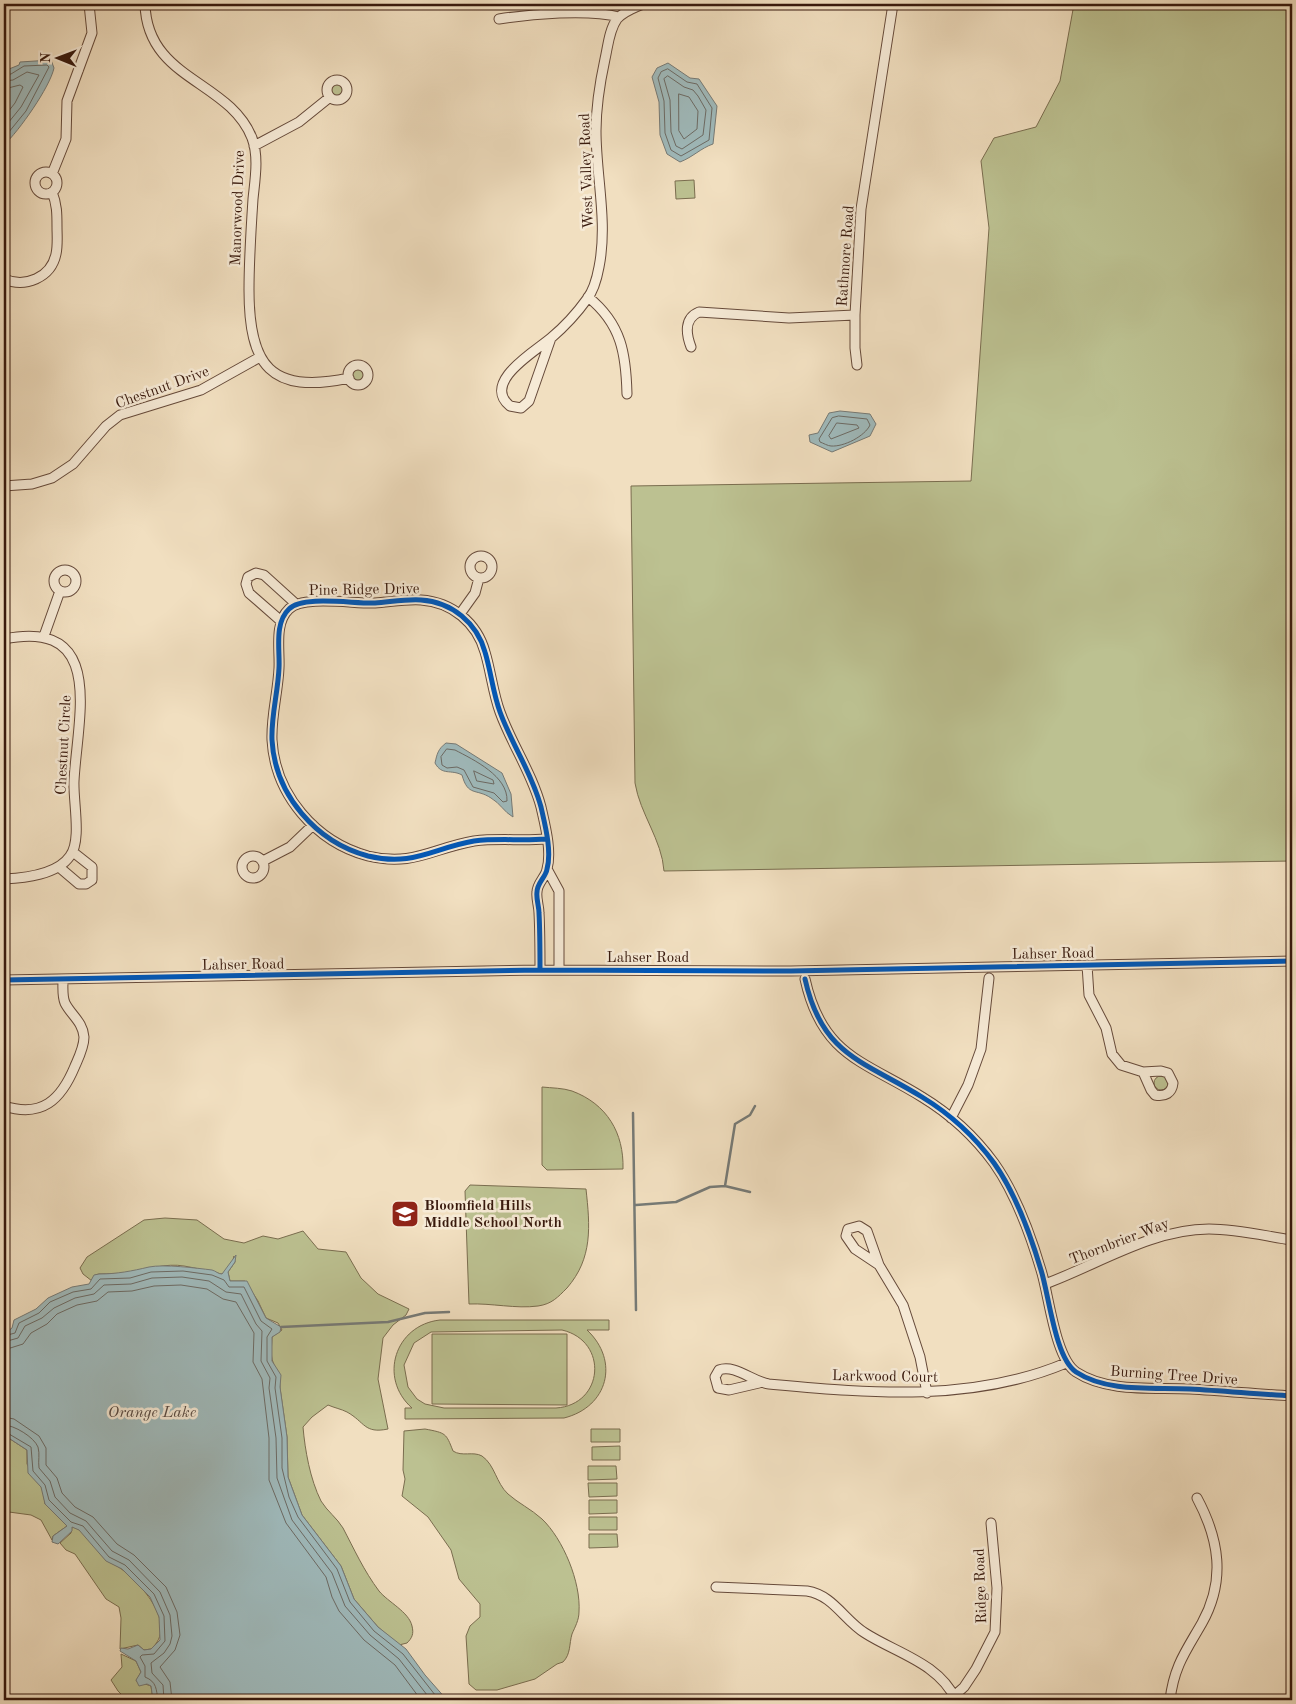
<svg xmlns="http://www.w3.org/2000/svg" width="1296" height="1704" font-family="'Old Standard TT',serif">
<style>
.green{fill:#bcc191;stroke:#7a6d4f;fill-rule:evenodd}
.water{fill:#9fbabc;stroke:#767a76}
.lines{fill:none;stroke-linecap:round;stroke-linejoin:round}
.shore{stroke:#6c6a64;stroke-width:1}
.stream{stroke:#767a76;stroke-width:2.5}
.minor-casing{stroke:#664a3a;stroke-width:11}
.minor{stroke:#f6ead6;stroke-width:9}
.cycleway-casing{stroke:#f6ead6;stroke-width:8}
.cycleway{stroke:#0057b8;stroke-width:5}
.labels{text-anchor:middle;stroke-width:5;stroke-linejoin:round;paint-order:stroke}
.street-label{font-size:15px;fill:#38190d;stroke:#f6ead6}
.poi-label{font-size:15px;font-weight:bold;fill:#38190d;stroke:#f6ead6;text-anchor:start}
.water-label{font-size:16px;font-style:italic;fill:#574942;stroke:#f6ead6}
</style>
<rect width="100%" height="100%" fill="#f1dfc0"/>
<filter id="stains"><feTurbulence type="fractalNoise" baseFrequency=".004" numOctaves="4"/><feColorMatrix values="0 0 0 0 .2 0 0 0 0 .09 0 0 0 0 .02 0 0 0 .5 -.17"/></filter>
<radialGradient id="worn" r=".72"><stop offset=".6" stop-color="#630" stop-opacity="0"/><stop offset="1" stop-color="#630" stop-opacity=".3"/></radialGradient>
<path class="green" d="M1074,4H1292V861L664,871C662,840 640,814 635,783L631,486L971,481L989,228L981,161L994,138L1036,127L1060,81Z
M331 90a6 6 0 1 1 12 0a6 6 0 1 1-12 0Z
M694,180L695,198L676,199L675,181Z
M352 375a6 6 0 1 1 12 0a6 6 0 1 1-12 0Z
M1154 1083a7 7 0 1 1 14 0a7 7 0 1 1-14 0Z
M542,1087C552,1088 563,1088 572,1091C607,1104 624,1133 623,1169L547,1170L542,1165Z
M470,1185L586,1189C590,1226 593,1258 567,1288C558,1297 552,1304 538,1306C516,1309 491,1303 469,1304L465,1191Z
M165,1218L197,1220L224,1239L244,1243L263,1236L278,1239L303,1231L318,1249L346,1252L361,1278L378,1294L409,1309L406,1315L393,1325L383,1338L378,1379L388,1429C364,1434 365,1422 347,1412C341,1409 335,1408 328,1405L312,1417L303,1427C305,1450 310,1479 321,1501C327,1511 337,1518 343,1528C354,1549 364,1571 379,1591C388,1602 409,1612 412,1626C414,1634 412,1638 407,1643L399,1645L378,1627L354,1599L341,1566L302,1515L288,1477L287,1437L280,1388C280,1368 279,1377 273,1362C270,1355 272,1344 272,1337L282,1330L278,1323L266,1318L258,1301L245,1281H230L228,1272L235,1262L234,1256L232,1264L222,1274C210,1272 197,1268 184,1266C166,1263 148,1269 130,1273C120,1275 109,1273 99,1274L95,1275L92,1281L83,1274L80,1268L87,1257L144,1220Z
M440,1320H609V1330H587C620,1361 608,1407 564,1418L405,1419V1408H412C378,1378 395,1325 440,1320ZM562,1330C609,1341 604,1405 556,1408H444L425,1404L417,1399L408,1387L404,1365L414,1343L431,1332Z
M432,1334H567V1405L432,1404Z
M425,1429C446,1433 446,1433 453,1451C462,1457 473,1451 482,1456C495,1465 496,1483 508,1494C518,1503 531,1509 542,1519C563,1539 581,1582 579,1612C579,1620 575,1627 572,1634C569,1644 571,1654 563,1662L557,1664L535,1679L497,1690H476L469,1684L466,1636L470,1626L480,1617V1604L459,1579L451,1550L428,1517L402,1496L405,1479L403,1470L404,1431Z
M591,1429H620V1442H591Z
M4,1435L27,1450V1464L43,1490L45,1504L67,1526L53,1536L52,1540L41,1520L31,1515L9,1512L4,1505Z
M620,1446V1460H592V1447Z
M588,1466H616L617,1479L588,1480Z
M588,1483H617V1496L589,1497Z
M589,1500H617V1513L589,1514Z
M589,1517H617V1530H589Z
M72,1527C85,1529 96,1549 105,1559C109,1563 115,1564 120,1568C141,1583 179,1625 151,1649L144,1650L138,1645L120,1649L121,1618L119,1607L106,1599L75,1554L66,1550L60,1543L71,1533Z
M589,1534H617L618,1547L589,1548Z
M121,1654L136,1661L141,1672L136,1681L151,1686L153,1700H127L118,1691L111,1680L122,1667Z"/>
<path class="water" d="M51,60L54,68C50,87 19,131 4,145V71L19,65L20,62Z
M668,63L690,78L699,79L717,106L713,144C701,148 693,157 680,162L667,154L660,135L659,102L652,77L657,68Z
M840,411L870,414L876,424L870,436L832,452L810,442L809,435L818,433L829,413Z
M446,743L456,744L502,773L511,794L513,817C504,812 500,803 491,798C476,788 468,797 462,775C451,769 442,776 435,763C437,754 438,749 446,743Z
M236,1255L235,1262L228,1272L230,1281H247L266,1318L281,1327L280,1332L272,1337V1361L281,1375L280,1387L287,1437L288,1477L302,1515L341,1566L354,1599L378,1627L406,1649L425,1675L447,1700H153L151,1686L147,1684L139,1686L136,1680L141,1672L136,1661L120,1651L121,1648L128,1649L138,1645L144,1650L151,1649L160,1640L159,1617L150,1597L122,1569L106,1561L79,1530L72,1527V1531L58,1544L52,1542L53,1536L67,1526L45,1504L41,1487L28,1473L27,1450L4,1435L6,1426L4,1334L12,1328L14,1320L36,1309L48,1298L72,1287L89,1284L94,1275L99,1274C117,1274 132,1271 149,1267C164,1264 196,1268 212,1270C216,1271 218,1274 222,1274Z"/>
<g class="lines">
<path class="shore" d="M668,69L687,82L697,84L712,108L709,140L681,156L671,150L665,133L664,101L658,78L661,72Z
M4,75L11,74L24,66L47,65L49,67L26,111L4,138
M668,76L684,87L693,90L698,96L706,110L703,135L682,149L676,146L671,132L670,100L664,79Z
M4,81L13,80L27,72L39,75L21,107L4,128
M4,89L20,85L23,87L15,103L4,117
M679,94L689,97L698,111L697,129L684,139L679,131Z
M839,416L867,419L870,425C865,436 844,447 831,446C828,446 823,443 820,442L819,439L832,418Z
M837,423L857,425L859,428L831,439L829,436Z
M447,749L455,750C474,760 508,776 507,801L503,802L494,793L473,787L464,770L457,767L447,768L442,765L441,757Z
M474,771L493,780L494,784L477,781Z
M4,1336L15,1333L19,1323L39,1313L50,1302L73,1292L91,1289L100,1279L130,1278L151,1272L183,1271L212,1275L224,1280L229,1287H244L261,1321L272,1329L267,1337V1361L276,1377L275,1388L282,1438V1468L289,1497L298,1517L337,1569L350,1602L374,1631L403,1654L439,1700
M4,1342L18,1338L25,1326L42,1318L54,1308L75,1298L94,1294L104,1285L131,1284L152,1278L182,1277L209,1281L226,1292L241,1294L256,1324L262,1331L261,1361L270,1378L269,1388L276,1438L277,1478L292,1520L332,1573L345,1606L370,1635L399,1659L431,1700
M4,1350L23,1344L31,1333L47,1324L57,1314L77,1305L97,1301L108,1292L132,1291L154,1286L181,1285L207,1289L223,1299L236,1302L254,1333L253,1362L262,1379L269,1438V1480L286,1523L326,1577L332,1597L339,1611L364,1640L395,1665L421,1700
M4,1417L14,1419L39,1436L46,1448V1465L57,1478L62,1493L75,1507L93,1517L117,1544L134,1555L166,1587L177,1612L180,1635L175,1650L160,1667L170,1682L172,1700
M4,1425C14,1425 34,1437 38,1447C40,1454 38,1461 39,1468L50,1481L55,1497L70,1513L86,1521L112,1551L129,1560L160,1592L170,1615L172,1636L170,1644L164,1653L151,1663L152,1673L163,1685L164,1700
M4,1431L31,1447L33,1471L45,1485L49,1500L71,1522L83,1526L109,1557L125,1565L154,1594L164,1616L165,1641L154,1654L142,1655L140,1657L145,1666V1677C157,1682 156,1689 158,1700"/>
<path class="stream" d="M633,1113L636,1310
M725,1186L735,1124L750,1115L755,1106
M636,1205L676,1202L710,1187L725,1186L750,1192
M281,1327L388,1322L425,1313L449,1312"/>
<defs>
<path id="minor" d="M145,4C147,80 229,80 252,138C259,157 255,179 253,199C251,229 249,259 249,290C249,365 270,395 349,378
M499,19C531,14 588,9 619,17
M327 90a10 10 0 1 1 20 0a10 10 0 1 1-20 0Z
M254,146L299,122L330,97
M35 183a11 11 0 1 1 22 0a11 11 0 1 1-22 0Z
M52,174L66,139L67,101L92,33L89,4
M4,279C25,288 51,278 56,254C58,245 57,235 57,227C57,214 57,204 52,192
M588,297C622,324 626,355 627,394
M855,315V348L857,365
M551,338L529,401L521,408L510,406C481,382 536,351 551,338C564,327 577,313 587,299C594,290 597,278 599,267C608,222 596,176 596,131C596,106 600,82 605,59C608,46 609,30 617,19C624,11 634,8 643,4
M691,347C686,334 684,318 699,312L789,318L855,315L861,209L893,4
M348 375a10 10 0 1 1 20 0a10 10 0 1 1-20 0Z
M4,486L32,484L52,478L73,464L106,426L120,415L201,390L260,357
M470 567a11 11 0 1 1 22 0a11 11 0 1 1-22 0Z
M54 581a11 11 0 1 1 22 0a11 11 0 1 1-22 0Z
M460,614L475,593L479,578
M281,621L249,593L246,584L248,577L256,573L264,575L296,604
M44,636L60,591
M4,639C107,618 77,719 74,781C73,802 82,840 70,856C57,875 25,878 4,879
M242 867a11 11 0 1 1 22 0a11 11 0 1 1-22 0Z
M263,861L290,847L313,825
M59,867L79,884H86L92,880V867L73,852
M547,869L559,891V969
M1087,965L1089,995L1106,1028L1112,1054L1121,1065L1143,1072L1151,1090L1155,1095C1165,1097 1172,1093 1173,1083L1168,1073L1161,1071L1143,1072
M540,970C540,951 540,932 539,913C539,906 536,899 537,892C537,883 546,877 547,869C552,851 545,825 541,807C532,773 512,745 500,712C493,693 491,672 485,652C477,623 452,602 421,600C406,599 390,602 375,603C354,604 303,595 289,609C274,623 280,650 279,668C278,692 271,716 272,740C275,795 316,842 368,856C413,867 433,848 474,841C498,838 522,841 546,839
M805,979C822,1056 864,1061 922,1097C950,1114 975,1137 994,1163C1016,1194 1030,1233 1041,1270C1049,1295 1055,1358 1076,1372C1108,1393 1154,1387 1190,1389C1224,1391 1258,1394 1292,1396
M4,980L540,970L791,971L1292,961
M4,1106C42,1118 61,1100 75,1066C79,1057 84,1047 84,1037C83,1022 71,1015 65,1003C62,996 63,987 63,980
M951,1118L968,1085L981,1049L989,978
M879,1265L855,1249L846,1236L848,1229L859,1226L867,1231L879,1265L903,1305L920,1357L927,1393
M1045,1284C1097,1265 1152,1229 1209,1229C1237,1229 1265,1236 1292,1240
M759,1383L729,1390L718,1388L715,1377L719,1370C735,1364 753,1382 769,1384C869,1393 971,1403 1066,1363
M716,1587L807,1591C833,1595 844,1620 865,1633C896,1653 939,1663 956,1700
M954,1696L964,1687L976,1669L995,1632L997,1588L991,1523
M1170,1700C1174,1666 1186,1651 1202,1623C1226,1580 1219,1539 1197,1498"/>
</defs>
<use href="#minor" class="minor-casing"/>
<use href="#minor" class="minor"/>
<defs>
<path id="cycleway" d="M540,970C540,951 540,932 539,913C539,906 536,899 537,892C537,883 546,877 547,869C552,851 545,825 541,807C532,773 512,745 500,712C493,693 491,672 485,652C477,623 452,602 421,600C406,599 390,602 375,603C354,604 303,595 289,609C274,623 280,650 279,668C278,692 271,716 272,740C275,795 316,842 368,856C413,867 433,848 474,841C498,838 522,841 546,839
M805,979C822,1056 864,1061 922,1097C950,1114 975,1137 994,1163C1016,1194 1030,1233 1041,1270C1049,1295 1055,1358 1076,1372C1108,1393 1154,1387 1190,1389C1224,1391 1258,1394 1292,1396
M4,980L540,970L791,971L1292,961"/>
</defs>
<use href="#cycleway" class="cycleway-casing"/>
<use href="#cycleway" class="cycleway"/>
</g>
<defs>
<symbol id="school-square" viewBox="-11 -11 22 22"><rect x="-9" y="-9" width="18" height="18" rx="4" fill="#8f2418" stroke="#f6ead6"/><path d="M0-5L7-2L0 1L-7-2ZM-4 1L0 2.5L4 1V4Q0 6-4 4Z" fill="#fff"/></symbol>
</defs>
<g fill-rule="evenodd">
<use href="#school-square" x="389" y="1198" width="32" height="32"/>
</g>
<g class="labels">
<g class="street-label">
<text transform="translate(586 171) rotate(-92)" y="5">West Valley Road</text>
<text transform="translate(237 208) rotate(-88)" y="5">Manorwood Drive</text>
<text transform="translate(845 256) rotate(-86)" y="5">Rathmore Road</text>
<text transform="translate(162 387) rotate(-20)" y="5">Chestnut Drive</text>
<text transform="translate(364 589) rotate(-1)" y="5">Pine Ridge Drive</text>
<text transform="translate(63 745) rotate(-87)" y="5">Chestnut Circle</text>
<text transform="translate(1053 953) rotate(-1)" y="5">Lahser Road</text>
<text x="648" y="962">Lahser Road</text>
<text transform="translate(243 964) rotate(-1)" y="5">Lahser Road</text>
<text transform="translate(1119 1241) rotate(-21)" y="5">Thornbrier Way</text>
<text transform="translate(1174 1375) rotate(4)" y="5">Burning Tree Drive</text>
<text transform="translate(885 1376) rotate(1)" y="5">Larkwood Court</text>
<text transform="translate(980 1586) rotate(-92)" y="5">Ridge Road</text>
</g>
<g class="poi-label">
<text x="424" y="1210">Bloomfield Hills<tspan x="424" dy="17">Middle School North</tspan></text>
</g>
<g class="water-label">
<text x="152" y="1417">Orange Lake</text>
</g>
</g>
<rect width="1296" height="1704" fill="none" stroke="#f1dfc0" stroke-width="20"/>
<rect x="5" y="5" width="1286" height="1694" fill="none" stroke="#38190d" stroke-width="2.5"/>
<rect x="10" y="10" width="1276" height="1684" fill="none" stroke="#38190d"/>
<g transform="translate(58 58) rotate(271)" stroke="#f6ead6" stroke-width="4" paint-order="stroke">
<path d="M0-4L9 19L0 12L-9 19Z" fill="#38190d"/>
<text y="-8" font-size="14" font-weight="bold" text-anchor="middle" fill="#38190d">N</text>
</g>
<rect width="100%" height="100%" filter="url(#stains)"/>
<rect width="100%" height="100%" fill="url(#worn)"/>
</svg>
